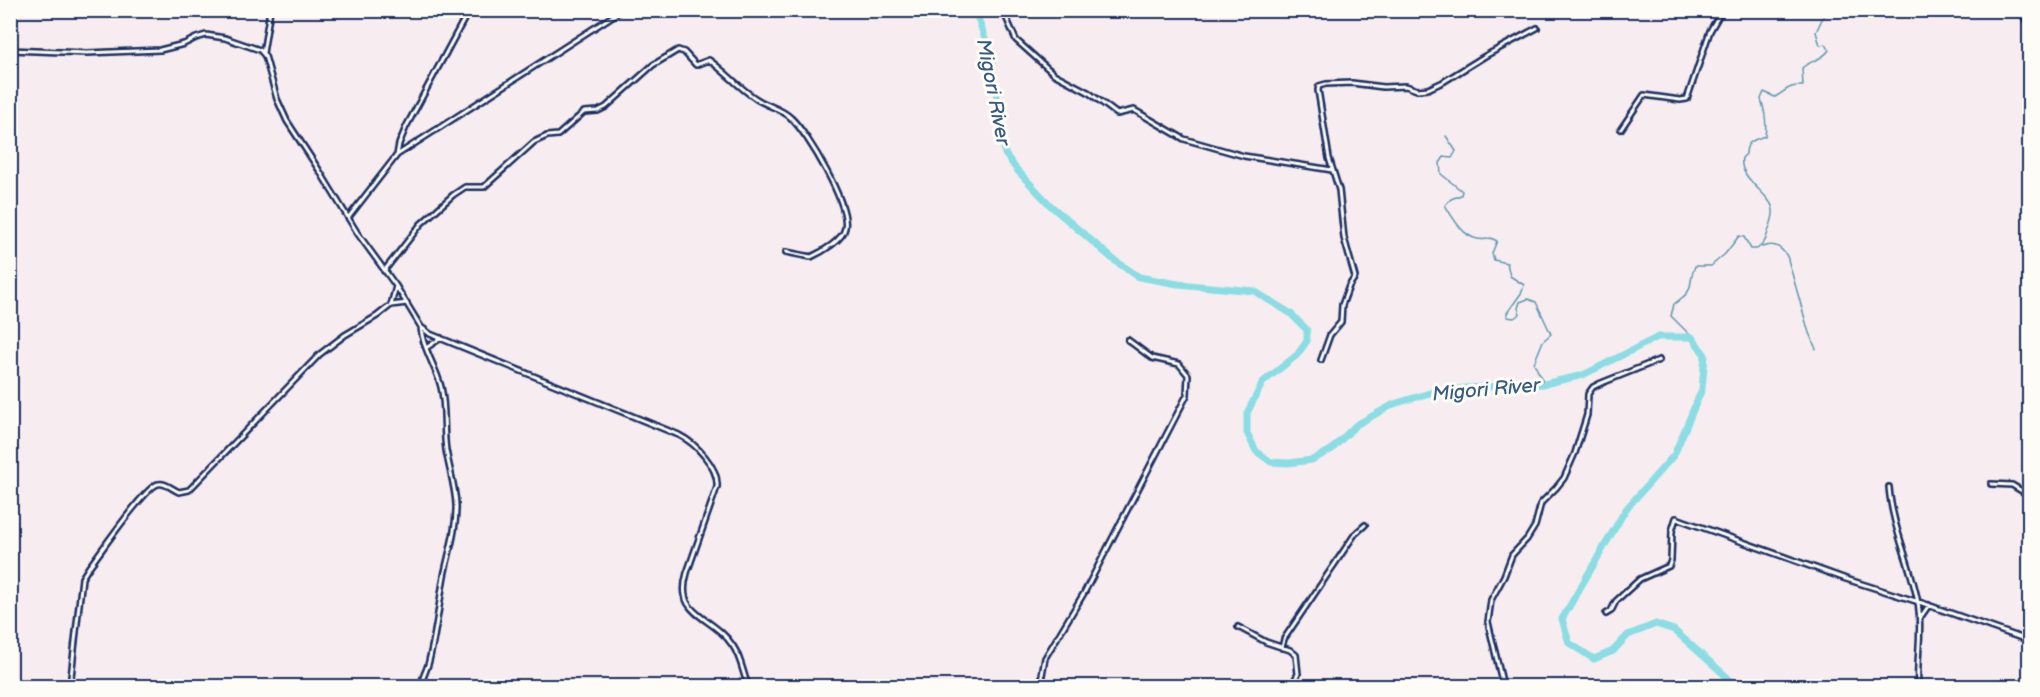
<svg xmlns="http://www.w3.org/2000/svg" width="2040" height="697" font-family="'Balsamiq Sans',sans-serif">
<style>
.lines{fill:none;stroke-linecap:round;stroke-linejoin:round}
.stream{stroke:#5e97ae;stroke-width:1.5}
.river{stroke:#8bdde3;stroke-width:7}
.street-casing{stroke:#1b2f5e;stroke-width:8}
.highway-casing{stroke:#1b2f5e;stroke-width:10}
.street{stroke:#fdfcf7;stroke-width:3}
.highway{stroke:#fdfcf7;stroke-width:5}
.labels{text-anchor:middle;stroke-width:6;stroke-linejoin:round;paint-order:stroke}
.water-label{font-size:20px;font-style:italic;fill:#375a7f;stroke:#fdfcf7}
</style>
<rect width="100%" height="100%" fill="#f7edf0"/>
<filter id="ink" filterUnits="userSpaceOnUse"><feTurbulence type="fractalNoise" baseFrequency=".0167" numOctaves="2"/><feDisplacementMap in="SourceGraphic" scale="12" xChannelSelector="R" yChannelSelector="G"/><feConvolveMatrix kernelMatrix="1 2 1 2 8 2 1 2 1" color-interpolation-filters="sRGB"/></filter>
<g filter="url(#ink)">
<g class="lines">
<path class="stream" d="M1446,136L1456,151L1452,158L1444,157L1440,163L1441,174L1462,191L1461,195L1451,199L1445,205C1455,222 1468,246 1491,238L1497,241L1492,253L1494,260L1507,263L1510,276L1524,285L1522,292L1507,313V317L1514,318L1520,314L1518,308L1520,302L1528,299L1536,302L1551,334L1543,341L1534,363L1544,384
M1762,247C1774,243 1780,246 1787,256L1809,333L1816,349
M1692,337L1671,316L1674,304C1698,287 1686,288 1695,266H1711L1725,254L1739,236L1744,237L1751,249H1757C1766,243 1766,238 1769,229C1771,223 1774,216 1773,210C1771,194 1738,179 1742,158L1746,154C1746,141 1754,140 1765,136C1767,123 1765,111 1761,99L1764,92L1775,97C1786,91 1788,85 1803,86L1802,68C1810,60 1823,60 1829,50L1826,44L1820,45L1816,32L1823,17L1827,13V10"/>
<path class="river" d="M968,10L978,18L991,57L1005,154L1017,170L1051,206L1114,260L1139,277L1178,284L1254,291L1290,313L1307,330V341L1297,355L1263,382L1247,413V433L1256,451L1271,462L1288,463L1312,460L1331,450L1356,425L1394,404L1433,392L1467,388L1544,384L1583,375L1658,337H1692L1705,355L1702,389L1674,455L1626,509L1562,619L1569,643L1594,659L1613,651L1628,635L1656,624L1674,630L1727,677L1734,686"/>
<defs>
<path id="street" d="M469,10L406,127L399,144L397,155L622,10
M1003,10L1016,40L1054,74L1088,92L1117,114L1134,110L1184,139L1244,156L1332,170
M10,50L87,53L160,50L184,44L196,38L206,35L225,38L260,50L265,56L277,99L287,121L319,170L358,234L396,286L421,327L430,334L679,435C695,443 719,467 717,487L687,573C674,617 712,614 733,646C741,658 743,673 748,686
M263,53L270,10
M1621,129L1644,95L1680,100L1687,99L1710,31L1722,10
M348,218L397,155
M384,271L421,224L453,195L465,187H484L534,142L547,136L558,135L584,112L598,111L606,107L653,65L678,50L684,52L696,65L709,60C726,72 738,87 755,98C766,106 781,108 791,118C808,134 850,205 845,228C843,240 822,252 811,257L786,252
M391,305L407,303
M421,327C422,347 436,367 441,387C446,408 443,429 446,450C449,468 455,486 456,504C457,528 449,552 444,576C439,604 436,633 429,661C427,670 422,677 421,686
M426,348L441,338
M1321,360L1330,335L1341,322L1342,305L1349,286L1355,277L1344,238L1339,190L1329,158L1318,90L1319,86L1326,84L1352,83L1383,87L1406,86L1417,90L1428,89L1443,82L1485,56L1537,28
M1991,484L2012,485L2030,496
M1889,487C1892,527 1911,564 1918,603C1923,631 1916,659 1918,686
M1606,614L1611,611L1616,601L1640,579L1669,566L1671,560L1672,531L1676,518L1846,579L1922,603L2030,641
M1920,618L1929,605
M1238,627L1266,642L1290,650L1296,655L1298,674L1291,686
M1282,648L1284,639L1355,534L1365,525
M70,686L82,578L89,567C100,553 145,487 158,484C165,482 172,489 179,492L189,490L320,354L345,335L377,316L391,305L396,286
M1046,686L1042,675L1045,658L1084,593L1187,395L1188,375L1179,364L1152,358L1128,340
M1503,686L1488,622L1491,600L1504,576L1512,555L1527,539L1535,526L1541,503L1556,488L1564,478L1575,453L1587,415L1588,394L1593,387L1599,384L1659,360"/>
<path id="highway" d="M2021,10L2030,25"/>
</defs>
<use href="#street" class="street-casing"/>
<use href="#highway" class="highway-casing"/>
<use href="#street" class="street"/>
<use href="#highway" class="highway"/>
</g>
</g>
<g class="labels">
<g class="water-label">
<text transform="translate(994 92) rotate(79)" y="7">Migori River</text>
<text transform="translate(1486 389) rotate(-5)" y="7">Migori River</text>
</g>
</g>
<rect width="2040" height="697" fill="none" stroke="#fdfcf7" stroke-width="36"/>
<rect x="18" y="18" width="2004" height="661" fill="none" stroke="#1b2f5e" stroke-width="2" filter="url(#ink)"/>
</svg>
